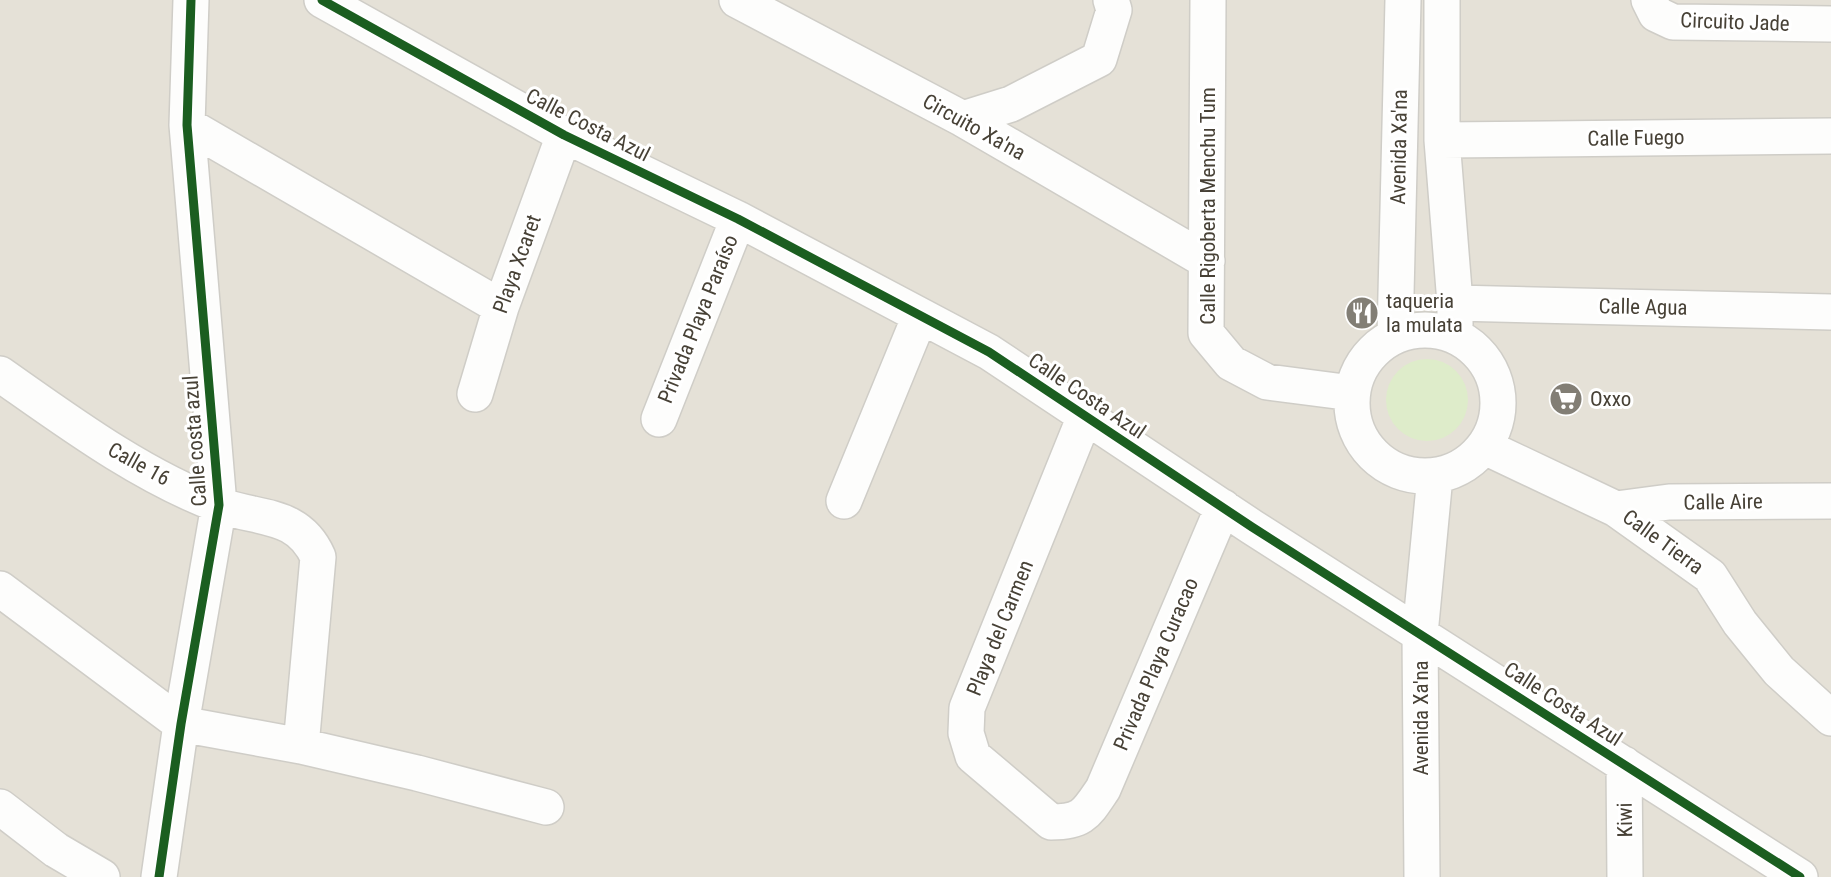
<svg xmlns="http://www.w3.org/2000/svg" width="1831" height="877" font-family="'Roboto Condensed',sans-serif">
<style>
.residential{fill:#e5e1d7}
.green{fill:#deecca}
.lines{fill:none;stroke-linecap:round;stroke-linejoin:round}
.minor-casing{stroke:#cfcdc7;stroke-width:38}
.minor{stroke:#fdfdfc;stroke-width:35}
.cycleway-casing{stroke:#fff;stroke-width:13}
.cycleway{stroke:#1b5e20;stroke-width:9}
.labels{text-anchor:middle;stroke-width:6;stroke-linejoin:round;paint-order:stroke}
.street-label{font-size:21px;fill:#474136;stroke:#fff}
.poi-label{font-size:21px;fill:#474136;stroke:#fff;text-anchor:start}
</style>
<rect width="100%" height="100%" fill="#f1efea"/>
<path class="residential" d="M0,0H1831V877H0Z"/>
<path class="green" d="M1386 400a41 41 0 1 1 82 0a41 41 0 1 1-82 0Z"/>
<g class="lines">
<defs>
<path id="minor" d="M322,0L564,135L738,219L989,352L1252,527L1800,877
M737,0L963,119L1207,261
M1208,0L1206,333L1231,363L1267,382L1352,393
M1442,0V140L1455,303V325
M1649,0L1656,14L1673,22L1831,24
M963,119L1011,104L1099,59L1114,10L1111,0
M187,125L501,307
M1442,140L1831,136
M1455,303L1831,312
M1352 403a73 73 0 1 1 146 0a73 73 0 1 1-146 0Z
M1395,336L1403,0
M0,374C67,421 141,476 219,505C259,520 298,512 318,557L301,746
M475,394L501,307L564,135
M1085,416L967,708L966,733L973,756L1051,822C1083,822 1086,814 1103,789L1223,507
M659,419L738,219
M1485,447L1616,509L1710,576L1740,623L1779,671L1831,718
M844,501L920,316
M1616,509L1669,502L1831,501
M0,589L181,724L301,746L417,773L546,807
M1624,764L1625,877
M0,807L56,850L102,877
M159,877L181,724L219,505L187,125L191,0
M1422,877L1420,634L1435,476"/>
</defs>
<use href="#minor" class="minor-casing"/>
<use href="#minor" class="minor"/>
<defs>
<path id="cycleway" d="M322,0L564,135L738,219L989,352L1252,527L1800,877
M159,877L181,724L219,505L187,125L191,0"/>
</defs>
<use href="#cycleway" class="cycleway-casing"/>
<use href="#cycleway" class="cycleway"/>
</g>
<defs>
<symbol id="restaurant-disc" viewBox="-11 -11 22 22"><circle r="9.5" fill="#827e75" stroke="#fff"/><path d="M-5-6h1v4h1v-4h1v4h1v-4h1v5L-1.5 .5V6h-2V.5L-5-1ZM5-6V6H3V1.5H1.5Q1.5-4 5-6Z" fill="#fff"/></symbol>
<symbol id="supermarket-disc" viewBox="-11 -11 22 22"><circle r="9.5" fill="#827e75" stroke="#fff"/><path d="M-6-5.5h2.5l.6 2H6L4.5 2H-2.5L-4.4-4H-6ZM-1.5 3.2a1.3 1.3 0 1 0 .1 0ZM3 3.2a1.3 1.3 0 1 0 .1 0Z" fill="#fff"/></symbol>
</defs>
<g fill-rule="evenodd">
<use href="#restaurant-disc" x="1343" y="294" width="38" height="38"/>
<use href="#supermarket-disc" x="1547" y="380" width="38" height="38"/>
</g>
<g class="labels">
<g class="street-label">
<text transform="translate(1735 22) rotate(2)" y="7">Circuito Jade</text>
<text transform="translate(588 125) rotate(27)" y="7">Calle Costa Azul</text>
<text transform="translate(974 127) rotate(29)" y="7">Circuito Xa'na</text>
<text transform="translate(1636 138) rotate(-1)" y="7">Calle Fuego</text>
<text transform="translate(1399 147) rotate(-89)" y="7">Avenida Xa'na</text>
<text transform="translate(1208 206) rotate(-90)" y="7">Calle Rigoberta Menchu Tum</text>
<text transform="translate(517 264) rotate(-70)" y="7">Playa Xcaret</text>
<text transform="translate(1643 307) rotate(1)" y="7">Calle Agua</text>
<text transform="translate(698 319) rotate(-68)" y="7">Privada Playa Paraíso</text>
<text transform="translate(1087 396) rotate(34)" y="7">Calle Costa Azul</text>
<text transform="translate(195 441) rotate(-94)" y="7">Calle costa azul</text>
<text transform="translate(139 464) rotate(29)" y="7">Calle 16</text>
<text transform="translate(1723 502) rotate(-1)" y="7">Calle Aire</text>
<text transform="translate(1663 542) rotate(36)" y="7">Calle Tierra</text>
<text transform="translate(1000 628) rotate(-68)" y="7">Playa del Carmen</text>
<text transform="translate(1156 664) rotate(-67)" y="7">Privada Playa Curacao</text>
<text transform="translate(1563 704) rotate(33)" y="7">Calle Costa Azul</text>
<text transform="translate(1421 718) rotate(-90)" y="7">Avenida Xa'na</text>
<text transform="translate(1625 820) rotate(-91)" y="7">Kiwi</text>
</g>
<g class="poi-label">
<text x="1386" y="308">taqueria<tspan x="1386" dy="24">la mulata</tspan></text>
<text x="1590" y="406">Oxxo</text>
</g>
</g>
</svg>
